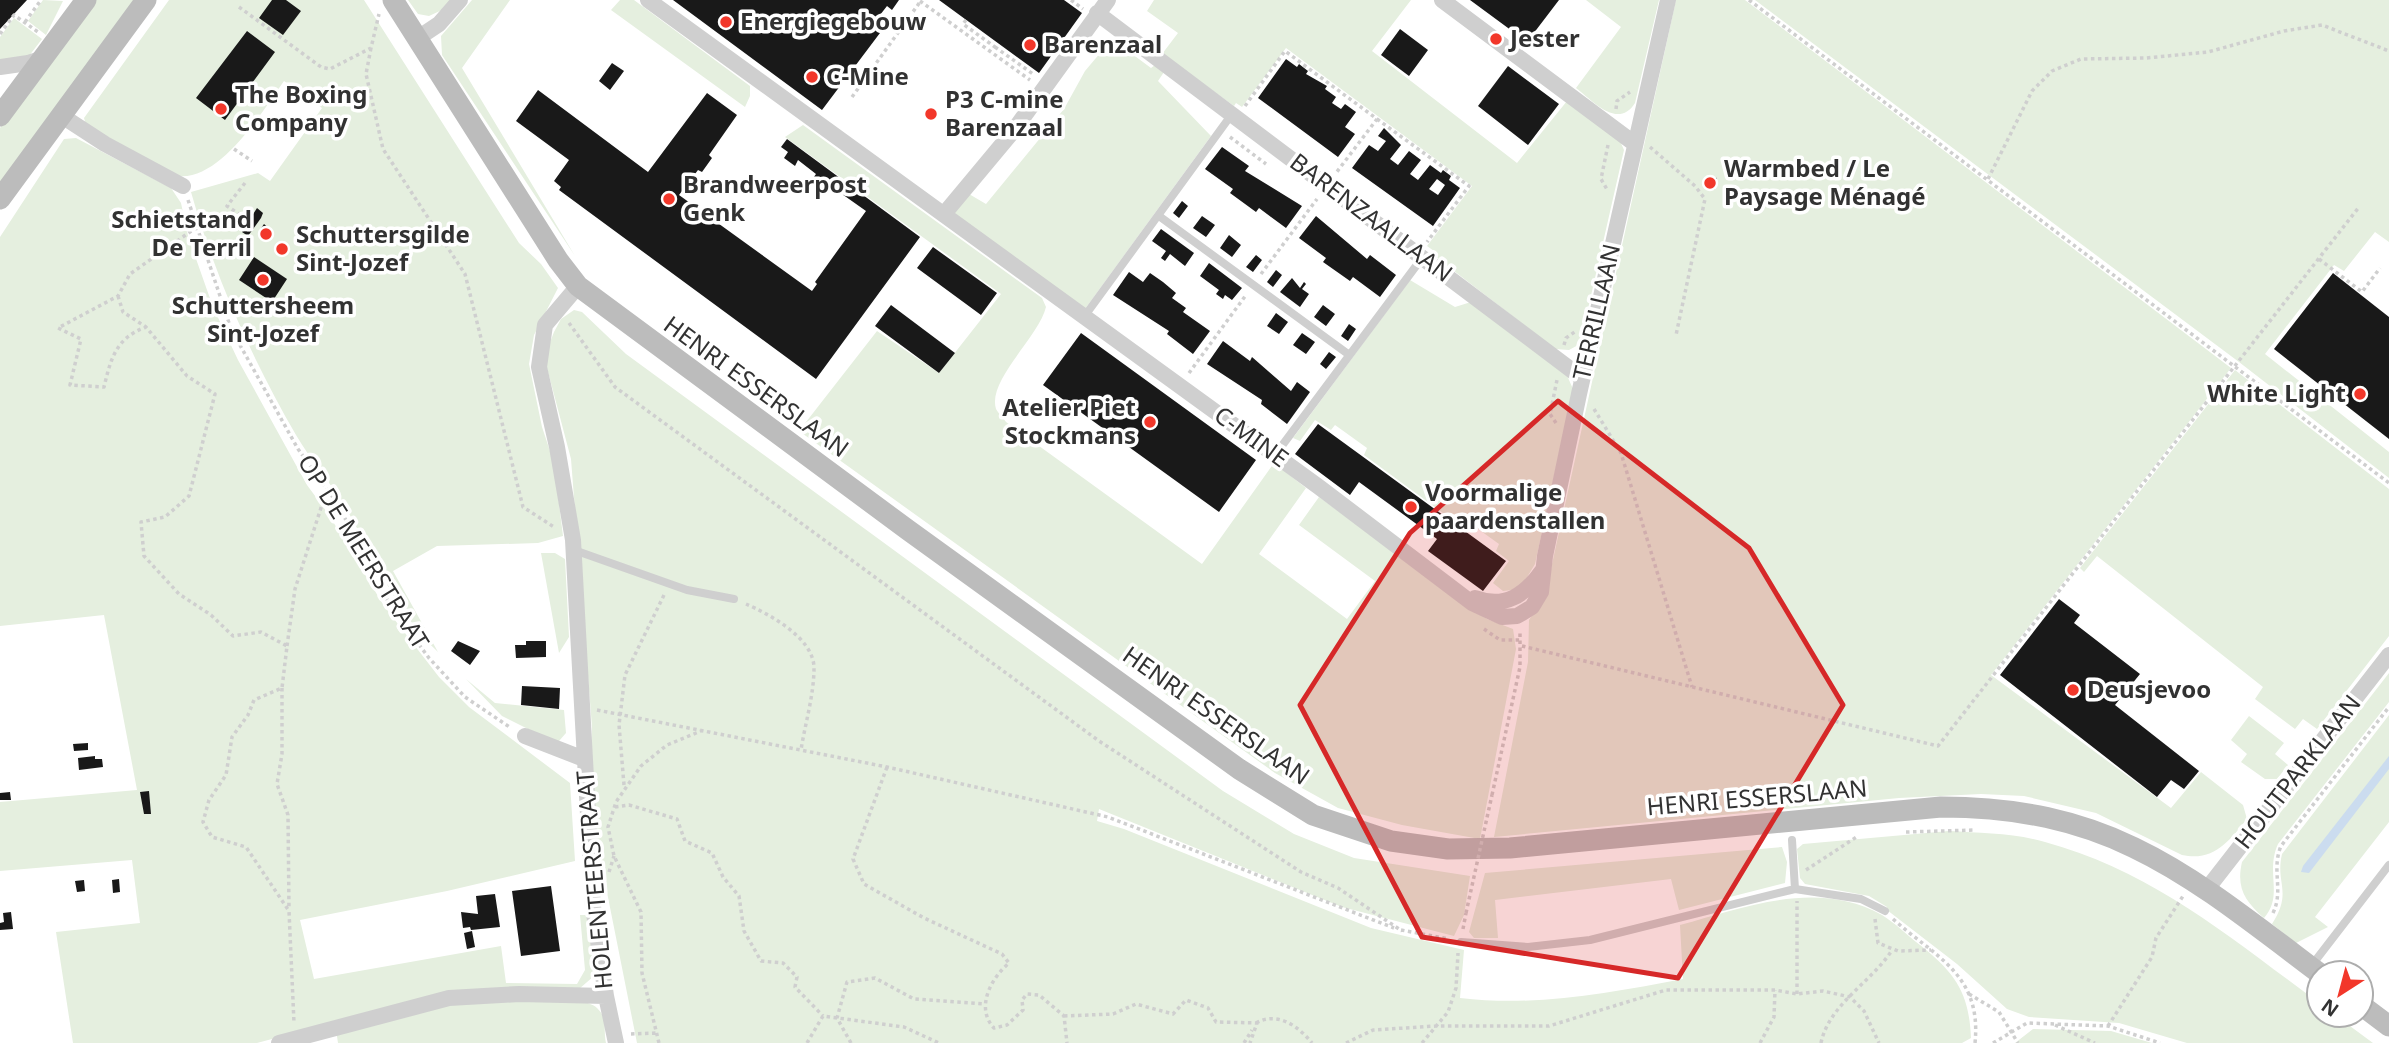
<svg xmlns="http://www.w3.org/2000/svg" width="2389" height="1043" font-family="'Noto Sans',sans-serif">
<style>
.green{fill:#e5efdf}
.water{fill:#cbdcef}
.building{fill:#191919;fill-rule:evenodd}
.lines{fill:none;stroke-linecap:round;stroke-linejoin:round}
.path{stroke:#cfcfcf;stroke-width:3.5;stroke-dasharray:3.5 3.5;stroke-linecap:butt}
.lane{stroke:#cfcfcf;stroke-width:8}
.street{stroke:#cfcfcf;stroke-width:16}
.secondary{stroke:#bcbcbc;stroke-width:21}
.path-bridge{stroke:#cfcfcf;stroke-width:3.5;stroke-dasharray:3.5 3.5;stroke-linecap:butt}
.marked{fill:#d62828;fill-opacity:0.2;stroke:#d62828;stroke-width:5;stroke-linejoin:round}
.poi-dot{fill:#f2372a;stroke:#fff;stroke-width:2.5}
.labels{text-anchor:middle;stroke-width:7;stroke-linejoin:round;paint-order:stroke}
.poi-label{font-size:24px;font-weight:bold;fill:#323232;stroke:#fff;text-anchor:start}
.street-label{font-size:24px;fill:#323232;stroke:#fff}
</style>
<rect width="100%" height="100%" fill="#fff"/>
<path class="green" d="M43,0L63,1L46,35L28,21Z
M93,0H137L0,188V128Z
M169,0H364L519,243L541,264L558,288L534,335L529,364L542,427L554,463L563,536L538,543L437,546L393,571L438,652C396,613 375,559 347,510C332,484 311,461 296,435C252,359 215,277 191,192L258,173L270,181L322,108L284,81C262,112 215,190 170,174C143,164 111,140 86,125L84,118Z
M408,0H451L442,10L429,16L418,14Z
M472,0H510L462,68L575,256L442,55L441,36Z
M620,0H634L750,86V96L745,107L611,10Z
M1154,0H1411L1372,51L1517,163L1567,101L1620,141L1624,150L1580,344L1569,350L1555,349L1432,254L1434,251L1427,246L1472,186L1286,48L1242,107L1236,103L1234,106L1162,54L1178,33L1147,11Z
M1586,0H1659L1635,103C1618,130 1593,101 1576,88L1621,27Z
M1676,0H1745L2231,368L1991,675L2171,808L2201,772L2243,805L2247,819C2229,841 2214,862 2182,855L2096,813L2024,796L1981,794L1899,798L1494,837L1528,662L1529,620L1545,596Z
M1755,0H2389V242L2375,232L2344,271L2334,265L2265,354L2389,452V478L2239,362Z
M14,18L42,39L29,56L0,62V37Z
M1112,39L1151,68L1155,65L1164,72L1158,81L1211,136L1085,309L953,213L969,194L986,204L1064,109L1085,71Z
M803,125L1042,298L1046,307C1039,337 987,380 996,409C998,413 1004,419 1006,422L1202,564L1274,463L1306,488L1259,554L1347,619L1375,581L1299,525L1319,497L1487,619L1513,629L1516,649L1480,839L1402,825L1338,808L1275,773L799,431L877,331L939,373L1001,294L785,137Z
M76,138L171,188L181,203L188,236L213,307L238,360L307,485L329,515L384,606L439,677L469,707L570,783L575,861L447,891L300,920L314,979L501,946L506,983L577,984L585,970L580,915H589L594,976L579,989L391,1007L257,1043H73L56,932L140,923L132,860L0,871V802L137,790L104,615L0,626V237L64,139Z
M1410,280L1455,307L1471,302L1565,371L1573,389L1535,564L1520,589L1503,591L1493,583L1509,561L1496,551L1499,544L1467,521L1462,527L1364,455L1367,448L1335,425L1331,430L1315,420L1300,441L1293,438Z
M574,310L582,312L626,354L1223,791L1294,834L1354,858L1470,876L1464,915L1454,936L1342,907L1099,809L1097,821L1124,829L1371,928L1464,950L1460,998C1536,1007 1609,993 1683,979L1680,925C1746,907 1817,879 1882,915C1895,923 1907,935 1920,945C1955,973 1969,992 1971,1038L1962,1043H637L593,822L590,785L592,727L571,459L547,368V350L554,332L561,319Z
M2235,370L2389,489V636L2317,729L2303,719L2295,729L2255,699L2263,687L2097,556L2084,572L2080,568Z
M541,553H555L565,559L569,637L559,653Z
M2389,673V702L2278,844C2265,873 2284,895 2264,918C2245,901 2236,888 2242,862Z
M466,679L495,703L564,710L566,733L559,741H552L502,716Z
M2389,715V822L2315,917L2328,927L2296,943L2272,924C2293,891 2275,884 2282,854Z
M2249,716L2284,743L2275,754L2288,765L2277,779H2265L2241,762L2247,754L2231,740Z
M1949,831C1981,833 2014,833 2045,842C2152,871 2231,938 2319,1003V1015H2335L2373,1043H2187L2119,1023L2029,1017L2007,1009L1957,964L1887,910V907L1869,896L1805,884L1800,878L1797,849L1803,844Z
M1782,847L1787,862L1785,883L1679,910L1671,879L1495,900L1498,938H1474L1469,932L1485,873Z
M489,999C511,1000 583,994 597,1008C608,1018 603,1030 606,1043H338L336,1030L388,1015Z
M2033,1029L2111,1031L2152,1043H2015Z"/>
<path class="water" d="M2389,756V769L2309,873L2301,872L2303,866Z"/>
<path class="building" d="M0,0H27L0,29Z
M272,0H286L301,11L283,35L259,18Z
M673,0H899L892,10L887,6L880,15L889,21L822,110Z
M939,0H1064L1082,13L1039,73Z
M1470,0H1559L1527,42Z
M1400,29L1428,50L1409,76L1381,55Z
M247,31L275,52L225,120L196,98Z
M1286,59L1297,67L1299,64L1308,71L1306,74L1327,86L1325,89L1336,97L1332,103L1341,109L1345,104L1356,112L1345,127L1355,134L1338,157L1258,98Z
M612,63L624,71L610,90L599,81Z
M1508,66L1559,104L1528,145L1478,106Z
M538,90L648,172L707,93L737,115L709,155L712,158L702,172L698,170L679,195L812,291L817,284L815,282L866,211L832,187L828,193L811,181L816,174L798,160L795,166L784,158L788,152L781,147L787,139L920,237L816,379L559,190L561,187L554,181L569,160L516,121Z
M1384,128L1401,145L1390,159L1398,165L1409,151L1421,160L1410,174L1418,180L1430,165L1441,173L1443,170L1451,176L1449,180L1460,188L1433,226L1352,168L1369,145L1378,151L1386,141L1378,136ZM1437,179L1445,185L1438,195L1429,189Z
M1222,147L1249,166L1245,171L1302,206L1286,228L1259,208L1256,212L1230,193L1233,189L1205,169Z
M1707,176L1717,178L1714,190L1704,187Z
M1182,201L1188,206L1179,218L1173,213Z
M257,208L263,213L261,218L248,236L242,232Z
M1202,216L1215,225L1206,237L1193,228Z
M1316,216L1367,259L1370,255L1396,275L1380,297L1353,277L1350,281L1323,262L1326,258L1299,238Z
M264,224L271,230L268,238L259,231Z
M1161,229L1194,253L1185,266L1170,254L1165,261L1161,258L1166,251L1152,241Z
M1229,235L1241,245L1232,257L1220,248Z
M933,247L997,293L981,315L917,268Z
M1256,255L1262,260L1253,272L1246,267Z
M254,257L287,279L272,302L239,280Z
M1209,263L1242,288L1232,300L1225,295L1223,299L1216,294L1219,290L1200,276Z
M1276,270L1282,275L1273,287L1267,282Z
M1129,272L1143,282L1150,273L1163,282L1176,293L1172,298L1186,308L1183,312L1210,331L1193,354L1167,334L1169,331L1113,295Z
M2333,273L2389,317V439L2274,349Z
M1292,278L1300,288L1304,282L1306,284L1302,289L1309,294L1300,307L1280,292Z
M891,305L955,353L939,373L875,326Z
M1323,305L1335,314L1326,326L1314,317Z
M1276,313L1288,322L1279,334L1267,326Z
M1349,324L1356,329L1348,341L1341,336Z
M1081,333L1256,460L1219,512L1043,385Z
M1302,333L1315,342L1306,354L1293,345Z
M1223,341L1250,361L1252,357L1291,391L1297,382L1310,392L1287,424L1261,404L1262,400L1207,364Z
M1329,352L1336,357L1326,369L1320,364Z
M1318,424L1506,561L1483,591L1428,551L1437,539L1359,482L1350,495L1295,454Z
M2059,599L2080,615L2074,623L2140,674L2115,705L2199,771L2184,789L2171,780L2157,797L2000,675Z
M458,641L480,651L470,665L451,651Z
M526,641H546V657L516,658L515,645H526Z
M522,686L560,688L559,709L521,705Z
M88,743V750L74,751L73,744Z
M95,756V759H102L103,767L79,770L78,758Z
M149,791L151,814H144L140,792Z
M10,792L11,800H0V793Z
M119,879L120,892L113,893L112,880Z
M84,880L85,891L77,892L75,881Z
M551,886L560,951L521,956L512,891Z
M495,894L500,927L471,930L470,927L463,928L461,912L478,914L476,896Z
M11,912L13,929L0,930V923L4,922L3,913Z
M472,931L475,947L467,949L464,933Z"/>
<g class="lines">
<path class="path" d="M1071,0L1083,9
M1749,0L2389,483
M920,1L1030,80
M239,7L321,67L330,69L371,48L379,14
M966,20L963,24L995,47
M25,22L41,0
M0,34L14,15L38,32
M995,47L1033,74L1034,72
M371,48L366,74L383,149L465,274L523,507L554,527
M852,97L920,2
M1245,106L1285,51L1377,119L1336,173
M1616,109L1617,101L1630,92
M1377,119L1469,186L1427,242
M1230,137L1266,164
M1608,145L1601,179L1608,191
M1650,147L1695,186L1705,199L1676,335
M234,149L252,161
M1988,179L2032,91L2052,71L2081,59L2146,58L2208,52L2284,31L2322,25L2389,51
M245,183L227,206L246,219
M188,200L231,329L298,449L337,503L391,607L429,658L465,697L511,728
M197,227L130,274L118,296L58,328L81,339L70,385L104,387C111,358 116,338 146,327L187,376L215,394L189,496L165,517L141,522L144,556L179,594L211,615L233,636L261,632L287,646L282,688L254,700L248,715L232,737L226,775L209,800L203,822L212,837L246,847L289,911L294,1023
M2319,259L2362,292L2380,268
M1261,274L1317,199
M118,296L123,312L146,327
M569,323L615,387L1099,741L1301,872L1338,888L1402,931
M1564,345L1566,338L1576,331
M1189,373L1246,295
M1594,409L1621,453L1692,687
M1556,423L1550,414L1557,380
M746,604C769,614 814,638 814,668C814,695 805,724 801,750
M1484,629L1500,640H1521
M287,646L295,589L327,489
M1522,646L1938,746L2359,207
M282,688V754L277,784L288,815L289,909
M597,710L887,767L1108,817L1394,928
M887,767L853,859L864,884L924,918L1002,954L1009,963C991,978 975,1008 994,1028L1007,1025L1023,1010L1022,1000L1027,994L1039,995L1064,1016L1067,1043
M624,785L619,725L625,675L665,593
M1492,795L1520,667V633
M615,807L629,805L677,819L685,841L712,853L723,877L739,896L744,931L761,961L783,963L797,977L795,987L823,1016
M1906,832L1975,830
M1806,870L1858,836
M609,872L614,856
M2273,913C2284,890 2271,870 2281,846L2389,707
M1875,919L1878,943L1898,951L1931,950
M1893,919C1935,957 1982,974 1975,1043
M1463,929L1466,913
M1401,930L1449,939
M1797,994V901
M1969,994L1999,1012L2018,1043
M1064,1016L1113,1014L1136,1004L1173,1014L1186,1000L1208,1008L1216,1022L1257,1023L1250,1043
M1256,1023C1278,1011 1298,1026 1312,1043
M2055,1025L2095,1043
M2108,1026L2152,957L2156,938L2183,896
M631,1034L657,1033
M659,1043L642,973L641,912L614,856L608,827L616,802L641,766L667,745L701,731
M807,1043L823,1016L904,1027L939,1043
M851,1043L837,1018L847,982L875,978L914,999L985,1004
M1244,1043L1252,1030
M1346,1043L1373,1030L1436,1026H1549L1666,990H1775L1797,994L1823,991L1850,997L1864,1011L1879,1043
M1422,1043L1448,1012L1456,988L1458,953
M1760,1043L1774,1017L1775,990
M1821,1043C1829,1004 1872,982 1892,950
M1993,1043L2027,1023L2108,1026L2160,1043"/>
<path class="lane" d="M1159,216L1348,354
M1084,317L1232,114
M1275,455L1422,258
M574,550L687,590L734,599
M1792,840L1795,889
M1461,942L1528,947L1590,940L1795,889L1861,899L1885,911
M2312,965L2389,865"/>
<path class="street" d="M648,0L1319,487L1472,603L1502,617L1517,616L1532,607L1541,592L1545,556L1579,394L1668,0
M1442,0L1635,144
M1097,13L1582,378
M418,38L439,24L460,0
M0,67L28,63L43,58
M62,116L105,144L183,186
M944,214L1014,130L1108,0
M578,286L545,325L539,367L557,447L573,540L593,906L606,996L616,1043
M1475,598C1505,609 1525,595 1542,571
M525,736L584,759
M2207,889L2389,655
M279,1043L449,998L519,994L606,996"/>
<path class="secondary" d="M393,0L558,260L578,286L908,530L1239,769L1313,815L1391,841L1448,849L1510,848L1941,807C2112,807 2189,875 2319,973
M0,116L86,0
M0,199L146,0
M2361,1005L2389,1026"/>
<path class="path-bridge" d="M1466,913L1492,795"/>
</g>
<path class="marked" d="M1558,401L1749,548L1843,705L1678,978L1422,937L1300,705L1410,533Z"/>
<g class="poi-dot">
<circle cx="726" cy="22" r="7"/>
<circle cx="1496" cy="39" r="7"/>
<circle cx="1030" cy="45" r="7"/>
<circle cx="812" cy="77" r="7"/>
<circle cx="221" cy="109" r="7"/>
<circle cx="931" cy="114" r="7"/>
<circle cx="1710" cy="183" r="7"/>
<circle cx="669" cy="199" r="7"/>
<circle cx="266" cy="234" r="7"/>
<circle cx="282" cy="249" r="7"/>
<circle cx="263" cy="280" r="7"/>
<circle cx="2360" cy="394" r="7"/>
<circle cx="1150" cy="422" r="7"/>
<circle cx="1411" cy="507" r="7"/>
<circle cx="2073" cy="690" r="7"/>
</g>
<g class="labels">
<g class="poi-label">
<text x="740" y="30">Energiegebouw</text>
<text x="1510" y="47">Jester</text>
<text x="1044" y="53">Barenzaal</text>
<text x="826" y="85">C-Mine</text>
<text x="235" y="103">The Boxing<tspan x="235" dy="28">Company</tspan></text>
<text x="945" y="108">P3 C-mine<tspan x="945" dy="28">Barenzaal</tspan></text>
<text x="1724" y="177">Warmbed / Le<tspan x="1724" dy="28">Paysage Ménagé</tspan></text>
<text x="683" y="193">Brandweerpost<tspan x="683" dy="28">Genk</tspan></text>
<text x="252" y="228" text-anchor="end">Schietstand<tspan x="252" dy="28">De Terril</tspan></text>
<text x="296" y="243">Schuttersgilde<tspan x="296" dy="28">Sint-Jozef</tspan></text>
<text x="263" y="314" text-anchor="middle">Schuttersheem<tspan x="263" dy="28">Sint-Jozef</tspan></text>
<text x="2346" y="402" text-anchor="end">White Light</text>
<text x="1136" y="416" text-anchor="end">Atelier Piet<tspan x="1136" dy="28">Stockmans</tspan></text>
<text x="1425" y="501">Voormalige<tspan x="1425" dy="28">paardenstallen</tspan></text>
<text x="2087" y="698">Deusjevoo</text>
</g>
<g class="street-label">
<text transform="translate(1371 218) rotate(37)" y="8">BARENZAALLAAN</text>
<text transform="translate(1597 312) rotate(-77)" y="8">TERRILLAAN</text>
<text transform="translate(756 387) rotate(36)" y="8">HENRI ESSERSLAAN</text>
<text transform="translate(1251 437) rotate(36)" y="8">C-MINE</text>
<text transform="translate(363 552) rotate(58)" y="8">OP DE MEERSTRAAT</text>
<text transform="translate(1216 716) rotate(35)" y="8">HENRI ESSERSLAAN</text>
<text transform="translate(2298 772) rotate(-52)" y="8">HOUTPARKLAAN</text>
<text transform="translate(1757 798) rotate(-5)" y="8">HENRI ESSERSLAAN</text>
<text transform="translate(595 880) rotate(-95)" y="8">HOLENTEERSTRAAT</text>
</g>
</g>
<g transform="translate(2340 994) rotate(216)"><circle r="33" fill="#ffffff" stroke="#adadad" stroke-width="2"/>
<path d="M0-5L12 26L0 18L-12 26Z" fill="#f2372a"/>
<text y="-10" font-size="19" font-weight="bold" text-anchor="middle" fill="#323232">N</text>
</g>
</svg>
